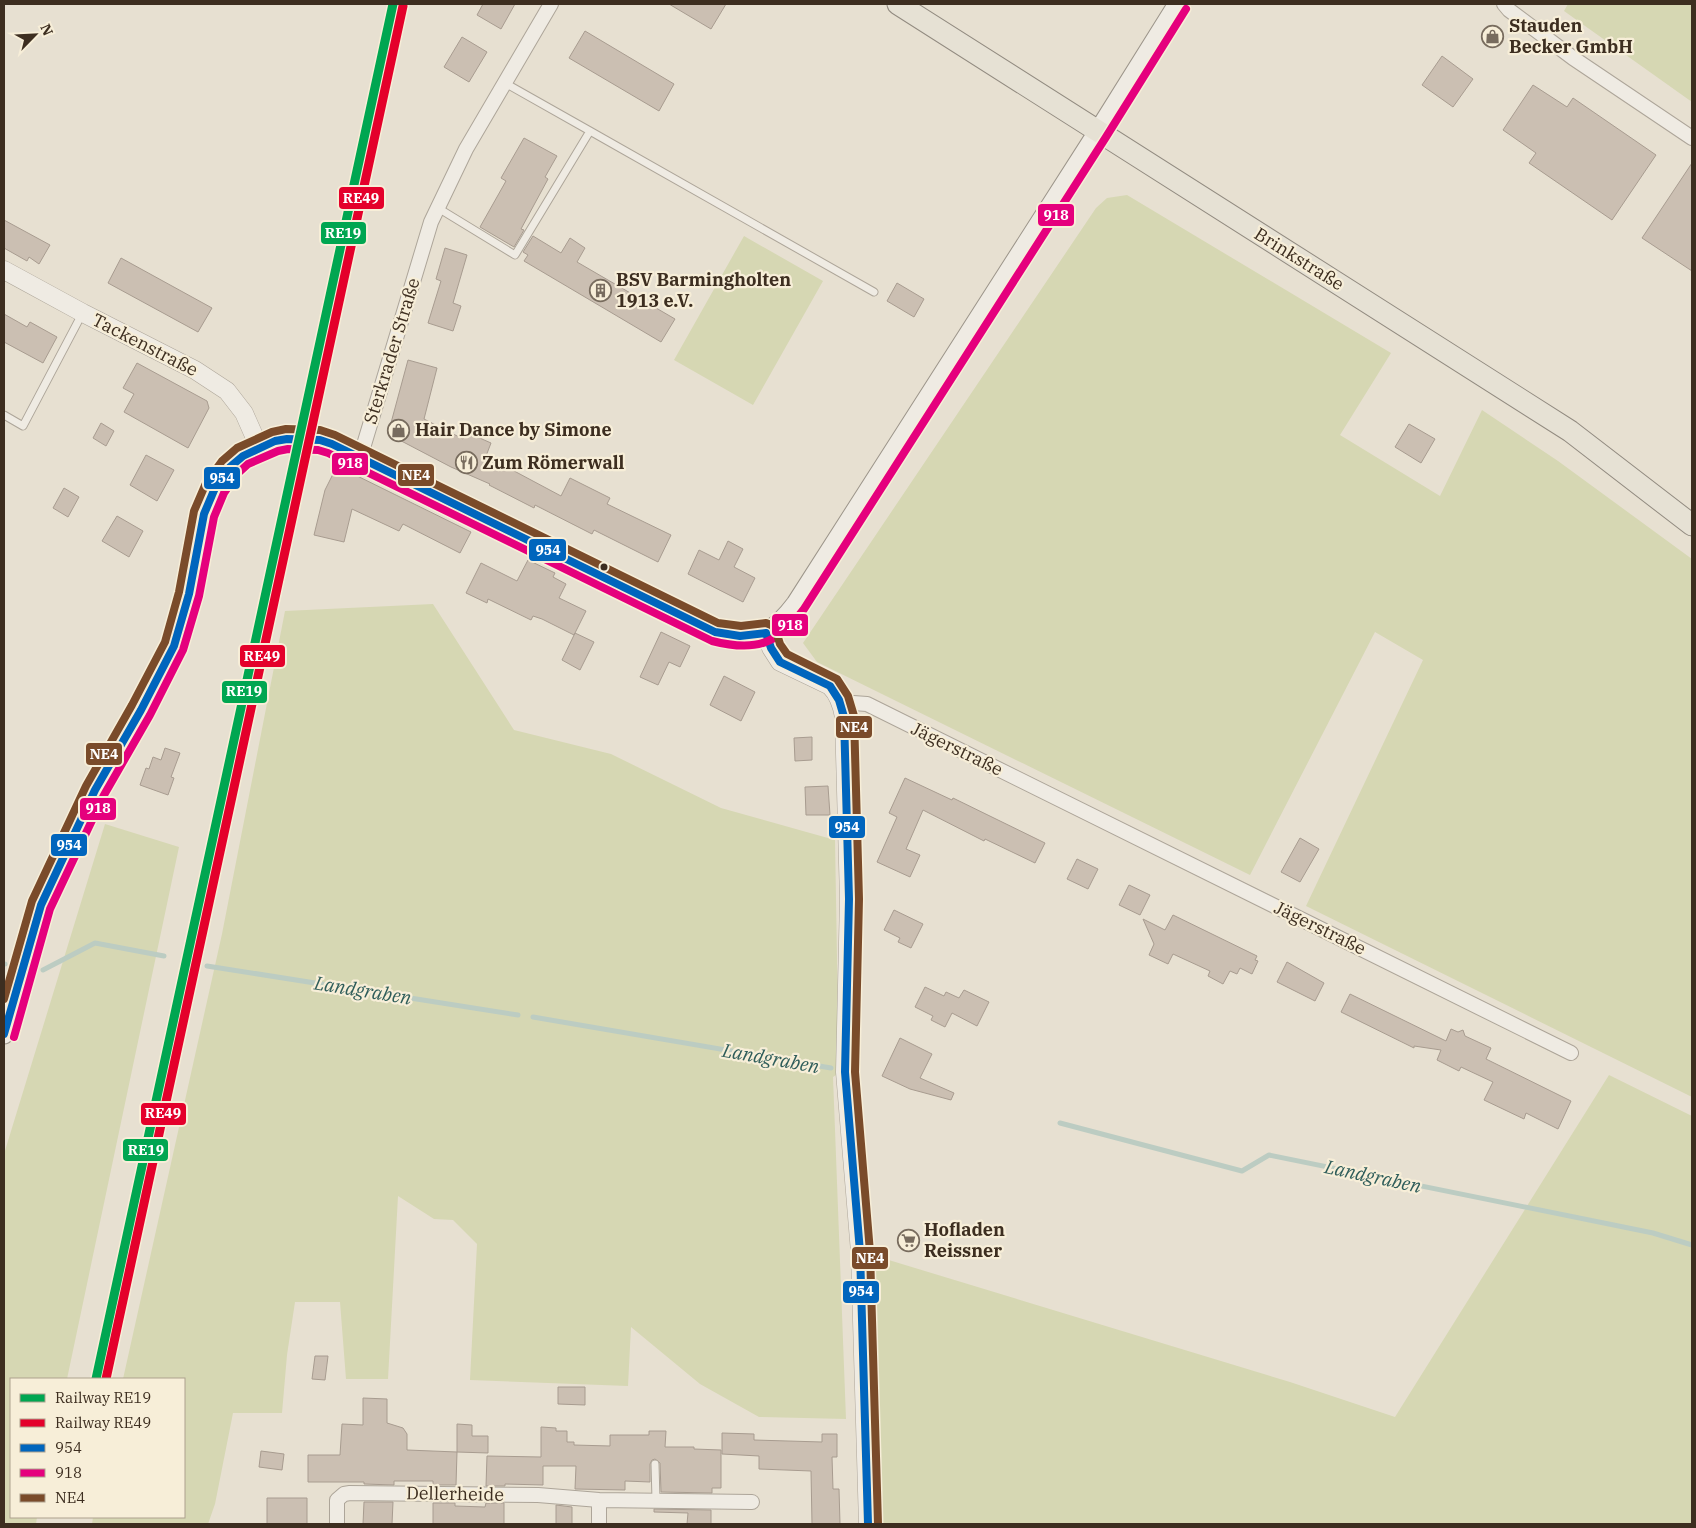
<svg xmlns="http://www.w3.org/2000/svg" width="1696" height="1528" font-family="'IBM Plex Serif',serif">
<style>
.green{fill:#d6d7b3}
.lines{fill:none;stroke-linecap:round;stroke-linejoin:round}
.stream{stroke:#bcccc2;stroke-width:5}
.building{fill:#cbbfb2;stroke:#a89c90}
.service-casing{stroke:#ada599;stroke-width:9}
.minor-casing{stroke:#ada599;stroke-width:16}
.tertiary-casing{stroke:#ada599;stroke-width:19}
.secondary-casing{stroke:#9c958a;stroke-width:21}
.primary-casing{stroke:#928b80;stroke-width:23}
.service{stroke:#efebe3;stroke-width:7}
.minor{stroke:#efebe3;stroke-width:14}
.tertiary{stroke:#efebe3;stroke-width:18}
.secondary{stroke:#efebe3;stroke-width:19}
.primary{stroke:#e6e1d4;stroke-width:21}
.bus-1-casing{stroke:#f7eed8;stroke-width:11}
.bus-2-casing{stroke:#f7eed8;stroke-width:11}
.bus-3-casing{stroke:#f7eed8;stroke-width:11}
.bus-1{stroke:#0065bd;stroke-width:8}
.bus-2{stroke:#e5007d;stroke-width:8}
.bus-3{stroke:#7a4b2a;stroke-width:8}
.rail-1-casing{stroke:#f7eed8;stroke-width:12}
.rail-2-casing{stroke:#f7eed8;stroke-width:12}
.rail-1{stroke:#00a651;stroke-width:9}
.rail-2{stroke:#e4002b;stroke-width:9}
.bus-dot{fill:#3d2e20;stroke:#f7eed8;stroke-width:2}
.labels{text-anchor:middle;stroke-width:4.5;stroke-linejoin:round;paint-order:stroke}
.poi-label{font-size:18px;font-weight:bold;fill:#3d2e20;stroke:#f7eed8;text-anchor:start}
.street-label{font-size:18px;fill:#3d2e20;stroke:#f7eed8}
.water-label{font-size:19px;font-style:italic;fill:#2f5d5a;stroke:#f7eed8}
.line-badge{stroke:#f7eed8;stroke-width:2}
.badge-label{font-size:14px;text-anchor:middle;font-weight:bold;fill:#fff}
</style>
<rect width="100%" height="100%" fill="#e7e0d1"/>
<path class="green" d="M1568,4H1692V102L1564,11Z
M1127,195L1391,353L1340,435L1440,496L1482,410L1558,461L1692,559V1097L1306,906L1423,660L1375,632L1250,875L817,662L803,643L1096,208L1107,198Z
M744,236L823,281L753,405L674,360Z
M433,604L514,730L611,754L721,808L835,840L839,1073L833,1077L846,1419L759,1417L700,1384L631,1327L628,1386L470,1380L477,1244L453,1220L434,1219L398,1196L388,1379H346L340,1302H295L287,1355L282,1413H233L215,1504L208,1524H92L93,1517H184V1379H123L222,934L285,611Z
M105,824L179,847L67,1379H11V1517H37L36,1524H4V1154Z
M1609,1075L1692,1116V1524H878L869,1254L1290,1382L1395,1417Z"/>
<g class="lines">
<path class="stream" d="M4,964H5
M207,966L518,1015
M43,970L95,943L164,956
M533,1017L831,1068
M1060,1123L1242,1171L1269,1155L1653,1233L1692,1245"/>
</g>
<path class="building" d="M483,4H515L501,29L477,15Z
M669,4H726L711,29Z
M585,31L674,84L659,111L569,58Z
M462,37L487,52L469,82L444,67Z
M1442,56L1473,79L1453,107L1422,85Z
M1533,85L1567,107L1573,98L1656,155L1612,220L1529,163L1536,153L1503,130Z
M524,138L557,156L545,177L548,179L521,229L524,230L514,247L480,227L506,181L501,178Z
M1692,163V271L1642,238Z
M4,220L50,245L39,264L29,257L27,261L4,248Z
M533,236L561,253L570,238L585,248L577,262L675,319L661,342L524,261L528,255L523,252Z
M445,248L467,255L453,303L461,306L453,331L428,323L441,281L436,279Z
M121,258L212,308L198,332L108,283Z
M897,283L924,299L914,317L887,301Z
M4,314L27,327L30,322L57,337L43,363L4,342Z
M408,360L437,368L424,419L463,439L466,432L491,443L486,456L561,496L570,478L610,498L607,504L671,535L658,562L594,530L592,534L535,505L534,508L489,485L490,484L451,467L388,434Z
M137,363L207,401L209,408L188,448L124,412L134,394L123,388Z
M101,423L114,431L106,446L93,438Z
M1409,424L1435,439L1421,463L1395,447Z
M146,455L174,470L157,501L130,485Z
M337,466L471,532L460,553L403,524L399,531L352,509L344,542L314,535L325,490Z
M64,488L79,497L68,517L53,508Z
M117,516L143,531L129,557L102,541Z
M728,541L743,549L734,567L755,578L743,602L688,574L699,550L719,560Z
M528,560L555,573L553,577L566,584L559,598L586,611L574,635L542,619L533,616L531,620L488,599L487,603L466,593L481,563L517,581Z
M661,632L690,646L680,667L669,662L658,685L640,677Z
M575,633L594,642L580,670L562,660Z
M724,676L755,692L741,721L710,705Z
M812,737V760L795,761L794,738Z
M165,748L180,753L171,777L174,778L168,795L140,785L146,768L149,769L153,757L161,760Z
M905,778L952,800L953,798L1045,843L1035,863L985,839L984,841L923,810L906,849L920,855L910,877L877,862L897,817L889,813Z
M828,786L830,815H806L805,787Z
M1300,838L1319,849L1300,882L1281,872Z
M1077,859L1098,869L1088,889L1067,879Z
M1129,885L1150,895L1140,915L1119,905Z
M894,910L923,924L911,948L898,942L900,938L884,930Z
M1173,915L1257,956L1255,960L1258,961L1252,974L1240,968L1237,974L1230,971L1223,984L1208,976L1210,971L1173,954L1168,964L1149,955L1154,944L1143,919L1165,930Z
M1287,962L1324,983L1315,1001L1277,982Z
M925,987L944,996L946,992L959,998L964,990L989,1002L977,1026L952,1013L945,1027L931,1020L933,1016L915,1007Z
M1350,994L1446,1041L1451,1029L1458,1032L1463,1030L1465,1036L1491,1048L1486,1059L1571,1101L1558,1129L1526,1113L1524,1119L1484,1100L1493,1082L1461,1067L1459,1071L1437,1060L1441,1050L1414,1046V1048L1341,1012Z
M900,1038L932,1054L920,1078L954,1093L951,1100L910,1089L882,1076Z
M315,1356H328L325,1380L312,1379Z
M558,1387H585V1405L558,1404Z
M363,1398L387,1399V1423L403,1428L407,1434V1450L457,1452L456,1485H433V1481H394V1485L364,1484V1482H308V1455H340L342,1424L363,1425Z
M457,1424L472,1425V1436H488V1453L457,1452Z
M541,1427L556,1428V1431H567V1442H574V1445L610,1446V1435H649V1431H666L665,1447H694V1449L721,1450V1488H712V1493L661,1492L660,1463L655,1459L652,1460L650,1464V1482L625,1481V1490L575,1489L576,1466H543V1485L505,1484V1486H486L487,1456L541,1457Z
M722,1433L754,1434V1440L822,1442V1434H837V1457H832L833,1489H839L840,1524H812L811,1471L759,1469V1456L722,1454Z
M261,1451L284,1454L282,1470L259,1467Z
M267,1498H307V1524H267Z
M364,1502H393L392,1524H363Z
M433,1503H455V1506L485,1507L486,1503H504V1524H433Z
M556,1505L572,1507V1524H556Z
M654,1509L711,1510V1524H687L688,1513L654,1512Z"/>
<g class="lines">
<defs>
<path id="service" d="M590,131L874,292
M438,208L515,255L590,131L505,83
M4,415L23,426L82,314
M655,1464L656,1500"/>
<path id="minor" d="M1504,4L1509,10L1573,58L1692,138
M360,458L431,222L466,149L551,4
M842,706L853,703L867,704L1571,1053
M337,1524V1500L344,1494L350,1493L538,1495L599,1500L752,1502
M599,1524V1500"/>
<path id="tertiary" d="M4,270L83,313L195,370L227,391L244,413L259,447
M766,633L771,648L780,662L830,686C838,694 842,705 844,717L849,899L845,1072L860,1252L868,1524"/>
<path id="secondary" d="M4,1034L41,905L95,790L141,710L174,646L189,594L204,514L215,488L230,467L243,456L275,441L287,439L320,440L332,444L715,632C755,643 772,636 796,604L1098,132L1178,4"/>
<path id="primary" d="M898,4L1570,431L1692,525"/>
</defs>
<use href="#service" class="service-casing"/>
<use href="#minor" class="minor-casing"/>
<use href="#tertiary" class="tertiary-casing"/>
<use href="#secondary" class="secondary-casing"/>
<use href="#primary" class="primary-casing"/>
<use href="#service" class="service"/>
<use href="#minor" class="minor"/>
<use href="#tertiary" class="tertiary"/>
<use href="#secondary" class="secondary"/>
<use href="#primary" class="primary"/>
<defs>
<path id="bus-1" d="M766,633L771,648L780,662L830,686L839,700L844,717L849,899L845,1072L860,1252L868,1524
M4,1034L41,905L95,790L141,710L174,646L189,594L204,514L215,488L230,467L243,456L275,441L287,439L320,440L332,444L715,632L740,636L766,633"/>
<path id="bus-2" d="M14,1037L50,909L104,795L150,715L183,650L199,596L214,517L224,493L237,474L248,464L278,451L288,449L318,450L328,453L712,641C755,652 777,645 804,609L1106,137L1186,9"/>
<path id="bus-3" d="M4,999L32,901L86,786L132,705L165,642L179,592L194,511L206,483L222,461L237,448L272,432L286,429L320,430L335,435L718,623L741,626L766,623L771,625L775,628L780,644L787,654L837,679L848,696L854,716L859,899L855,1072L870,1252L878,1524"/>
</defs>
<use href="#bus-1" class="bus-1-casing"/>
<use href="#bus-2" class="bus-2-casing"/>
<use href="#bus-3" class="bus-3-casing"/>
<use href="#bus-1" class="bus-1"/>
<use href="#bus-2" class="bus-2"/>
<use href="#bus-3" class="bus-3"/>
<defs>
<path id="rail-1" d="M96,1379L393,4"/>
<path id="rail-2" d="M106,1379L403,6"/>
</defs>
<use href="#rail-1" class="rail-1-casing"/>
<use href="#rail-2" class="rail-2-casing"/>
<use href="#rail-1" class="rail-1"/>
<use href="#rail-2" class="rail-2"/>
</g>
<defs>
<symbol id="shop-ring" viewBox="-11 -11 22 22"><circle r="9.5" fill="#f7eed8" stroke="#786c5e" stroke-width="1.5"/><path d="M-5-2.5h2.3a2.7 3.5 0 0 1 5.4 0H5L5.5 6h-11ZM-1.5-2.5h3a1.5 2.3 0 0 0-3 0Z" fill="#786c5e"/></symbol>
<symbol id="building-ring" viewBox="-11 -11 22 22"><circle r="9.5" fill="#f7eed8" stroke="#786c5e" stroke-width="1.5"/><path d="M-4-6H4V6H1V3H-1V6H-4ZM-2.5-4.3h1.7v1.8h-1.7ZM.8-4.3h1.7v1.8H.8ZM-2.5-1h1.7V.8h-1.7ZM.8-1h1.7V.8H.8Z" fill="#786c5e"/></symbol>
<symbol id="restaurant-ring" viewBox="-11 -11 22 22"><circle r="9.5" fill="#f7eed8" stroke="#786c5e" stroke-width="1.5"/><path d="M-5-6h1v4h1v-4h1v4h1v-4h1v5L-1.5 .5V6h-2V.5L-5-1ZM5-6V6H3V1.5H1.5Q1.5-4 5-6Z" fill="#786c5e"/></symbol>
<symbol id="supermarket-ring" viewBox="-11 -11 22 22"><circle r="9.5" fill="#f7eed8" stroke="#786c5e" stroke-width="1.5"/><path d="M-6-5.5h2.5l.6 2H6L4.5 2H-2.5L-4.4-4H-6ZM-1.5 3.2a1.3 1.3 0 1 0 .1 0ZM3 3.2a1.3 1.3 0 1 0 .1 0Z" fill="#786c5e"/></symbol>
</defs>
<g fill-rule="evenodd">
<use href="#shop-ring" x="1480" y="24" width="25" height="25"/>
<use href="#building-ring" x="588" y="278" width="25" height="25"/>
<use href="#shop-ring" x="386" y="418" width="25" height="25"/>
<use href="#restaurant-ring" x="454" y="450" width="25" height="25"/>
<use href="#supermarket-ring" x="896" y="1228" width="25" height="25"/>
</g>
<circle class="bus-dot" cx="604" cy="567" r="4.5"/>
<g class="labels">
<g class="poi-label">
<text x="1509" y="32">Stauden<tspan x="1509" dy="21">Becker GmbH</tspan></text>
<text x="616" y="286">BSV Barmingholten<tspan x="616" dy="21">1913 e.V.</tspan></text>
<text x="415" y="436">Hair Dance by Simone</text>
<text x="482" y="469">Zum Römerwall</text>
<text x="924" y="1236">Hofladen<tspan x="924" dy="21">Reissner</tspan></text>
</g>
<g class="street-label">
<text transform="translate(1299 259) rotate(32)" y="6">Brinkstraße</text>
<text transform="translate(145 345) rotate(27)" y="6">Tackenstraße</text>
<text transform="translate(392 351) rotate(-73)" y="6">Sterkrader Straße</text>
<text transform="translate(957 749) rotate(26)" y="6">Jägerstraße</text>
<text transform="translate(1320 928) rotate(26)" y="6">Jägerstraße</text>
<text transform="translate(455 1494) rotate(1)" y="6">Dellerheide</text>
</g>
<g class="water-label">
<text transform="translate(363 990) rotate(9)" y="7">Landgraben</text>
<text transform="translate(771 1058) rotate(10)" y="7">Landgraben</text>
<text transform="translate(1373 1176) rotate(12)" y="7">Landgraben</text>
</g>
</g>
<g class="line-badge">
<rect x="338" y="186" width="47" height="24" rx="5" fill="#e4002b"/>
<rect x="1037" y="203" width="38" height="24" rx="5" fill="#e5007d"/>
<rect x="320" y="221" width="47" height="24" rx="5" fill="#00a651"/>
<rect x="331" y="452" width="38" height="24" rx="5" fill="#e5007d"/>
<rect x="397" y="463" width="38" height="24" rx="5" fill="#7a4b2a"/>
<rect x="203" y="466" width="38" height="24" rx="5" fill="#0065bd"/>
<rect x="528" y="538" width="39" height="24" rx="5" fill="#0065bd"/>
<rect x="771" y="613" width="38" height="24" rx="5" fill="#e5007d"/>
<rect x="239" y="644" width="47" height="24" rx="5" fill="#e4002b"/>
<rect x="221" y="680" width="47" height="24" rx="5" fill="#00a651"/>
<rect x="835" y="715" width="38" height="24" rx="5" fill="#7a4b2a"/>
<rect x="85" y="742" width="38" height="24" rx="5" fill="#7a4b2a"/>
<rect x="79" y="797" width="38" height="24" rx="5" fill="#e5007d"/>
<rect x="828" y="815" width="38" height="24" rx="5" fill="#0065bd"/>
<rect x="50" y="833" width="38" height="24" rx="5" fill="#0065bd"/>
<rect x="140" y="1102" width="47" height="24" rx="5" fill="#e4002b"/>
<rect x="122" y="1138" width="47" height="24" rx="5" fill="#00a651"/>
<rect x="851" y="1246" width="38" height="24" rx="5" fill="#7a4b2a"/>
<rect x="842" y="1280" width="38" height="24" rx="5" fill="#0065bd"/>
</g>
<g class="badge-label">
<text x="361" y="203">RE49</text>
<text x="1056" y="220">918</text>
<text x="343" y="238">RE19</text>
<text x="350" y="468">918</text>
<text x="416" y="480">NE4</text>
<text x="222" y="483">954</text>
<text x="548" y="555">954</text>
<text x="790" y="630">918</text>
<text x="262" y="661">RE49</text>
<text x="244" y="696">RE19</text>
<text x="854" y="732">NE4</text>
<text x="104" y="759">NE4</text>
<text x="98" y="813">918</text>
<text x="847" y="832">954</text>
<text x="69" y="850">954</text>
<text x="163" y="1118">RE49</text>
<text x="146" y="1155">RE19</text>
<text x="870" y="1263">NE4</text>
<text x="861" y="1296">954</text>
</g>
<rect width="1696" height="1528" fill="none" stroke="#3d2e20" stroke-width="10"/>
<rect x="10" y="1378" width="175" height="140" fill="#f7eed8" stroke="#ada18e"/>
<rect x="20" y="1394" width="25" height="8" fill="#00a651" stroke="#ada18e"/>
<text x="55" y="1403" font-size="15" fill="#3d2e20">Railway RE19</text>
<rect x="20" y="1419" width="25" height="8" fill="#e4002b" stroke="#ada18e"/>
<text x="55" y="1428" font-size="15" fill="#3d2e20">Railway RE49</text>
<rect x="20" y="1444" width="25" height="8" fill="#0065bd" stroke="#ada18e"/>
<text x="55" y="1453" font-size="15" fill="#3d2e20">954</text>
<rect x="20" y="1469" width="25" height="8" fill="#e5007d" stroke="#ada18e"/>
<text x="55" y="1478" font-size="15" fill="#3d2e20">918</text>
<rect x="20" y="1494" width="25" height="8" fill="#7a4b2a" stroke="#ada18e"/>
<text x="55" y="1503" font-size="15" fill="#3d2e20">NE4</text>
<g transform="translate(35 35) rotate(66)" stroke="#f7eed8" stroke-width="4" paint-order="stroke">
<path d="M0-4L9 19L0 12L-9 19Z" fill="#3d2e20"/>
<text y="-8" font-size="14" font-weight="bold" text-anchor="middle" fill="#3d2e20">N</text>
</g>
</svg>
